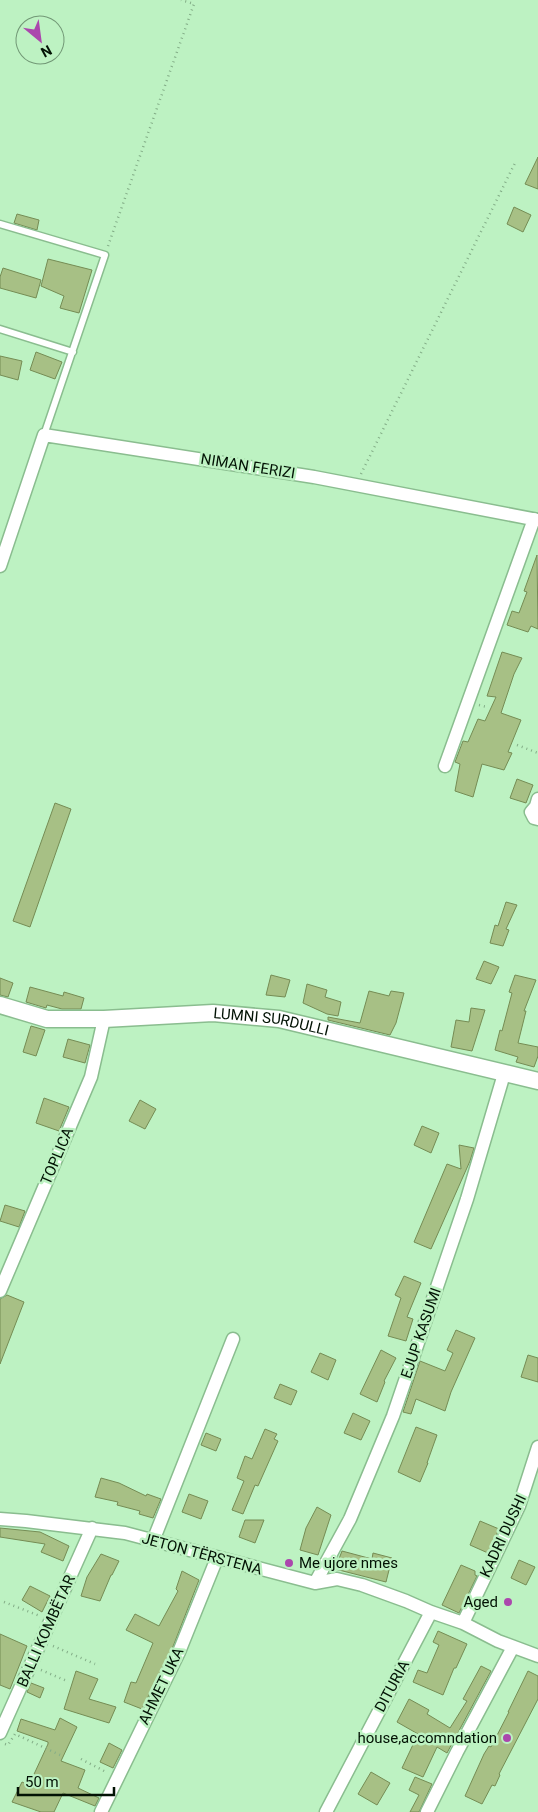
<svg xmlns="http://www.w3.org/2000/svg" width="538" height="1812" font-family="Roboto,sans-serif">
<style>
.building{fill:#a7c085;stroke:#758c54}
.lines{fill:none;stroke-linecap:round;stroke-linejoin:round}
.service-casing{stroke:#8abd8f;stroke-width:9}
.minor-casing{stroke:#8abd8f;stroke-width:15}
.tertiary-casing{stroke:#8abd8f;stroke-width:19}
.path{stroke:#83ad87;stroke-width:2.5;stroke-dasharray:1 4;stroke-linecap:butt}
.service{stroke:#fff;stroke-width:6}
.minor{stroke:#fff;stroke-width:12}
.tertiary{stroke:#fff;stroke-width:16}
.poi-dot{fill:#ab47ad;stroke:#bdf2c2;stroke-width:2}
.labels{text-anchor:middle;stroke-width:5;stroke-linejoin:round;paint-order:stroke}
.street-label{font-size:15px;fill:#021204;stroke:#bdf2c2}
.poi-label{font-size:15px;fill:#021204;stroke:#bdf2c2;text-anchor:end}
</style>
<rect width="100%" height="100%" fill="#bdf2c2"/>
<path class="building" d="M538,157V189L525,184Z
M514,207L531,215L523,232L507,224Z
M17,214L39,220L37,230L14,223Z
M48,259L92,270L79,313L60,308L64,296L41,286Z
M3,268L41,280L36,298L0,288V277Z
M36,352L62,362L55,379L30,370Z
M0,356L22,361L18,380L0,375Z
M537,555L538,629L531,626L528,632L507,625L512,611L519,613L527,592L524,591Z
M502,652L522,658L514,674L501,713L521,720L508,752L512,753L504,770L482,764L473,797L455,791L460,764L455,762L463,741L468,742L478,719L485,721L496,697L487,696Z
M517,779L533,785L526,803L510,798Z
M55,803L71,809L30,927L13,921Z
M506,902L517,905L506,929L509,930L503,946L490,943L495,925L498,926Z
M484,961L499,967L491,984L476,979Z
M271,975L290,980L285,997L266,995Z
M515,975L536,980L524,1011H526L518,1043L538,1047V1056L534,1067L516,1062L518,1057L495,1050L500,1030L502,1031L512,993L509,992Z
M0,978L13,983L8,997L0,995Z
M307,984L327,990L325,997L341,1002L338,1016L327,1014L303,1003Z
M30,987L63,996L64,992L84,998L81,1009H62L47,1005L46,1008L26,1002Z
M369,991L389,996L391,991L404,993L396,1023L390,1035L328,1020V1017L360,1023Z
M471,1008L485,1010L472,1051L451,1047L456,1020L469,1022Z
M31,1026L45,1030L36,1056L23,1052Z
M68,1039L90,1045L85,1063L63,1057Z
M44,1098L69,1107L59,1131L36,1123Z
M140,1100L156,1109L145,1129L129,1121Z
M422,1126L439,1133L431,1153L414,1145Z
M459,1145L474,1148L470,1161L431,1249L414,1242L447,1164L461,1169Z
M5,1205L25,1211L19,1227L0,1221Z
M404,1276L421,1283L407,1317L413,1319L406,1341L388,1336L401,1298L395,1295Z
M7,1295L24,1302L0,1364V1299Z
M456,1330L475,1338L451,1392L445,1411L416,1399L411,1414L403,1412L420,1361L445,1371L453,1353L447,1350Z
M381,1350L396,1358L384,1381L385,1382L377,1402L360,1394Z
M320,1353L336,1360L328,1380L311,1372Z
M528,1355L538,1358V1382L521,1377Z
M280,1384L297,1391L291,1405L274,1398Z
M353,1413L370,1421L361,1440L344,1433Z
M416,1427L437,1435L427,1463H428L420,1482L398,1472Z
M265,1429L277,1434L274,1439L278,1441L258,1486L255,1485L243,1514L232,1510L244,1481L237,1478L245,1456L252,1459Z
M206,1433L221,1439L216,1451L201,1445Z
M101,1478L119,1483L146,1496L147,1494L161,1499L153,1518L139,1514L140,1511L117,1505L118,1502L95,1497Z
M189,1494L208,1501L201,1519L182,1512Z
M317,1507L331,1515L318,1555L300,1550L306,1528Z
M245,1520H264L255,1543L239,1537Z
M480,1521L499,1529L488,1553L470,1545Z
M0,1528L40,1532L69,1546L63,1561L41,1552L45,1544L0,1537Z
M342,1551L372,1559L373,1553L392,1558L386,1582L335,1569Z
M101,1554L119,1561L112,1575H111L100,1601L81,1596L87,1577Z
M519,1560L535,1567L526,1585L511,1578Z
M461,1565L475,1571V1575L477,1576L459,1613L442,1605Z
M182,1571L199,1580L172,1649L142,1709L124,1702L131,1682L136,1683L153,1643L126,1630L135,1614L159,1626L178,1591L176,1589Z
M30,1586L50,1596L42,1612L22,1600Z
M438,1631L467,1644L456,1668H454L443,1695L413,1682L418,1670L427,1673L439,1645L433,1642Z
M0,1634L27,1646L10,1689L0,1685Z
M481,1666L491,1671L447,1753L437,1747L423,1777L402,1768L418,1734L397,1722L409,1699L429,1710L427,1714L450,1728L467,1701L463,1699Z
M76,1671L98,1679L89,1699L116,1707L109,1723L64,1709Z
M528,1671L538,1676V1699L499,1774L500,1775L495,1786L492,1785L482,1804L465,1796L484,1754L489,1746L491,1747L509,1712H508Z
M31,1683L44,1688L40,1698L27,1692Z
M60,1718L77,1727L61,1761L85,1770L78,1788L99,1798L95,1806L63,1793L54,1812H41L12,1802L22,1782L29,1785L48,1744V1742L17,1731L21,1719L55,1730Z
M109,1743L122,1750L113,1768L100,1762Z
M371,1772L390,1783L377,1805L358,1794Z
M415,1777L432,1784L419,1812H410L419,1795L409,1790Z"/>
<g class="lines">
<defs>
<path id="service" d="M0,224L105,255L44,435
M0,329L73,352"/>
<path id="minor" d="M0,566L44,435L314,477L538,520
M445,766L534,519
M538,799L536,806L531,812L534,818L538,819
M0,1291L91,1077L104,1019
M0,1519L26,1521L125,1533L315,1583L337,1579L362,1585L406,1601L431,1612L463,1623L498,1641L538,1656
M153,1541L233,1339
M315,1583L350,1519L393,1416L467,1199L504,1074
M463,1623L519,1506L538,1447
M0,1733L92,1528
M101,1812L179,1652L217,1558
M326,1812L431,1612
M427,1812L457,1752L513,1647"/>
<g id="tertiary">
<path id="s1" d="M0,1005L47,1019H104L213,1013L279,1019L538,1081"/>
</g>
</defs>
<use href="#service" class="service-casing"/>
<use href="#minor" class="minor-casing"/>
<use href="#tertiary" class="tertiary-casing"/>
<path class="path" d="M108,246L194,4L181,0
M361,474L515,163
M479,705L487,707
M517,745L538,753
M4,1602L40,1616
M53,1646L95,1664
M41,1670L67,1681
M5,1744L8,1745L15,1734L60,1755
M81,1759L106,1772"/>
<use href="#service" class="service"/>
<use href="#minor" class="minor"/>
<use href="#tertiary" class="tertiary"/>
</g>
<g class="poi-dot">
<circle cx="289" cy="1563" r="5"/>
<circle cx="508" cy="1602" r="5"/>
<circle cx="507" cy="1738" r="5"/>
</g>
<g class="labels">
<g class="street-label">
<text transform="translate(248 466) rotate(9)" y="5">NIMAN FERIZI</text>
<text dy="5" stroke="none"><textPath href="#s1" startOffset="274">LUMNI SURDULLI</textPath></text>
<text transform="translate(57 1156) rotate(-67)" y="5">TOPLICA</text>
<text transform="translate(421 1333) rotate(-71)" y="5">EJUP KASUMI</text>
<text transform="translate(503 1536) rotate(-65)" y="5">KADRI DUSHI</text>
<text transform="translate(202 1554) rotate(15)" y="5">JETON TËRSTENA</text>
<text transform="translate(46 1631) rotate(-66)" y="5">BALLI KOMBËTAR</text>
<text transform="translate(161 1686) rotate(-64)" y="5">AHMET UKA</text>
<text transform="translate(392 1686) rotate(-62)" y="5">DITURIA</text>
</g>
<g class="poi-label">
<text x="299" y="1568" text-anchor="start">Me ujore nmes</text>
<text x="498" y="1607">Aged</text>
<text x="497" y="1743">house,accomndation</text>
</g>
</g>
<g transform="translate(40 40) rotate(151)"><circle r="24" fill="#bdf2c2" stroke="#729876"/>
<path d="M0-4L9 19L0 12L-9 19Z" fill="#ab47ad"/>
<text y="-8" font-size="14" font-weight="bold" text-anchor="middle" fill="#021204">N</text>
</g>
<path d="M18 1787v8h96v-8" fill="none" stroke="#021204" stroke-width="2.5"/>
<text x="25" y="1787" font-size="15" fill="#021204" stroke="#bdf2c2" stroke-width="4" paint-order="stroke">50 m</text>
</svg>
